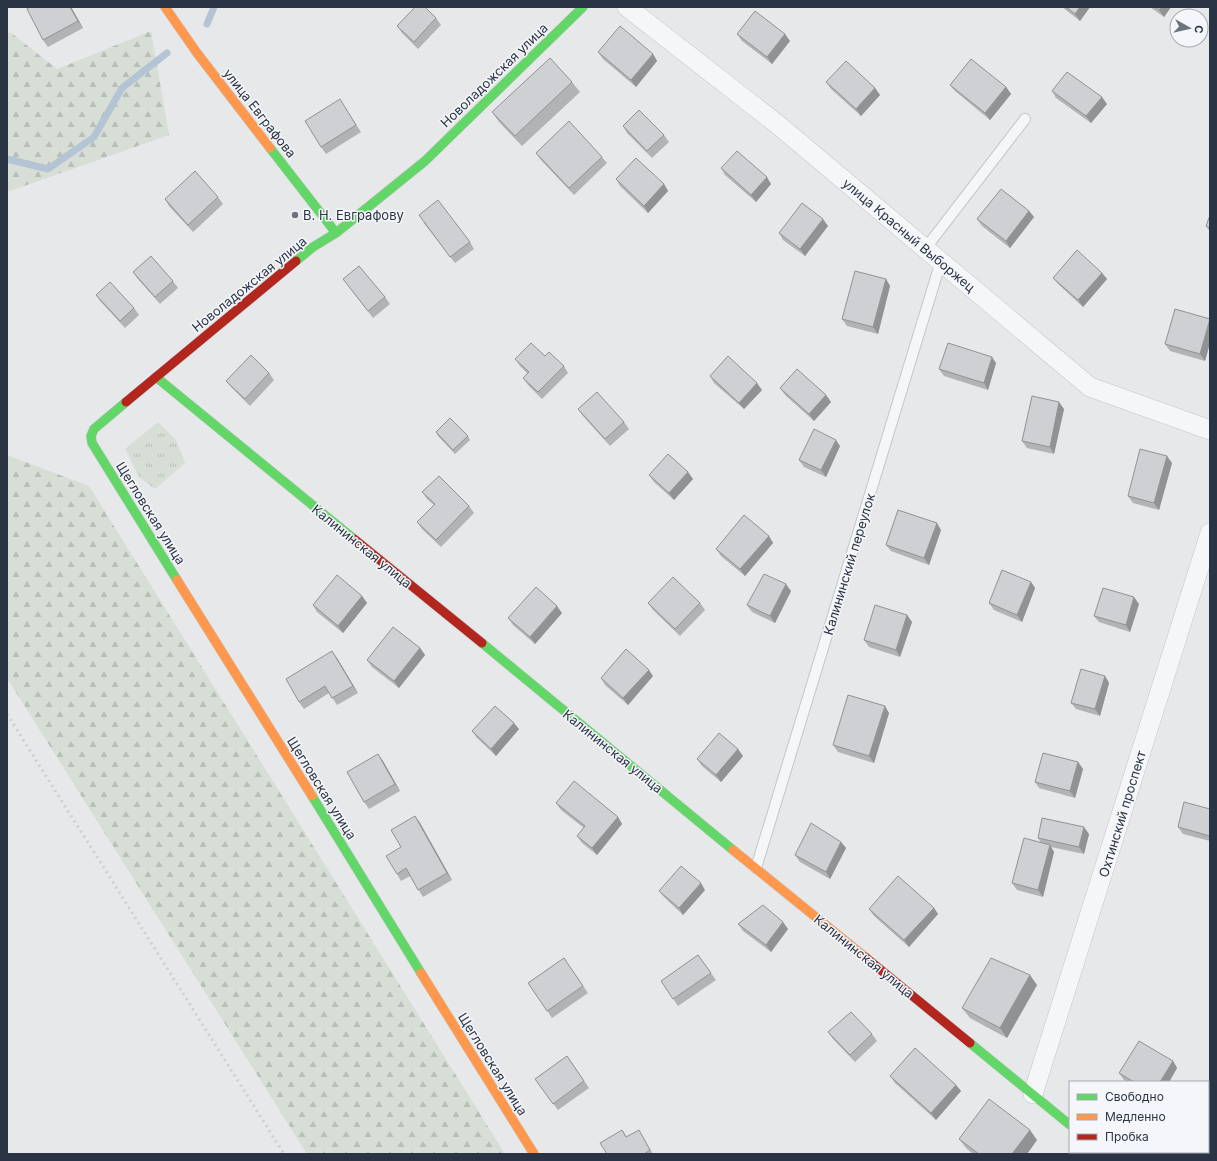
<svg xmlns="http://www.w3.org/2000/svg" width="1217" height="1161" font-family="Inter,sans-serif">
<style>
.forest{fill:url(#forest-firs)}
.park{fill:url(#park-tufts)}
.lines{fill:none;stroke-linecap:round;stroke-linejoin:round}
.stream{stroke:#b4c4d5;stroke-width:7}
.lane-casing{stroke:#c4c6c8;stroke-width:12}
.street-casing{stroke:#c4c6c8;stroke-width:20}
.fast-casing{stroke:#c4c6c8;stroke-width:10}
.slow-casing{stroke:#c4c6c8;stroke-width:10}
.jam-casing{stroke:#c4c6c8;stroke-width:10}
.lane{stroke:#f5f6f7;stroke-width:10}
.street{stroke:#f5f6f7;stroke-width:19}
.fast{stroke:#63d668;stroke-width:9}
.slow{stroke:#ff974d;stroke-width:9}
.jam{stroke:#b3261e;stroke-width:9}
.rail{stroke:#cecfd2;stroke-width:3;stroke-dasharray:2 4;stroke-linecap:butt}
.wall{fill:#b1b3b5}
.shaded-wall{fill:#909294}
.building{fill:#ced0d3;stroke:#909294}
.poi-dot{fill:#6c737f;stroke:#f4f6f9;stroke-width:1.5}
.labels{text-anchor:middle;stroke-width:3;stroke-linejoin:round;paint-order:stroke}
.street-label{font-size:13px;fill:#2b3445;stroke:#f4f6f9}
.poi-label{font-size:13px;fill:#2b3445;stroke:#f4f6f9;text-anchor:start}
</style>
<defs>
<pattern id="forest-firs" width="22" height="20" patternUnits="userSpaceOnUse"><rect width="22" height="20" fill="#d6ded6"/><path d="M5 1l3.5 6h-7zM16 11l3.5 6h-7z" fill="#b8bfb9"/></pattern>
<pattern id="park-tufts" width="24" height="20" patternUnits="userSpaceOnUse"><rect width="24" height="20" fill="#d6ded6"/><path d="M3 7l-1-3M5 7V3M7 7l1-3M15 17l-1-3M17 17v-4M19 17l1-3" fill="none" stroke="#b8bfb9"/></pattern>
</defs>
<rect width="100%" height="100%" fill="#e6e8ea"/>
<path class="forest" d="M151,31L169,135L7,192V34L10,32L57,69Z
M7,455L89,486L505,1154H307L7,678Z"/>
<path class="park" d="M158,422L176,440L185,463L155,489L139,477L125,449Z"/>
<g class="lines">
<path class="stream" d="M207,24L214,7
M7,159L48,169L94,137L122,88L167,53"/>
<defs>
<path id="lane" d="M925,249L1025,119
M756,868L941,261"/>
<path id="street" d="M627,7L777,124L1090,387L1210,430
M1033,1094L1210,533
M1103,1152L1105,1154"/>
<path id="fast" d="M270,148L336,233
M296,261L313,247L336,233L425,161L583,7
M156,377L354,539
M126,402L94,429L91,436L92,443L177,580
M482,643L733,850
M312,796L421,973
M970,1043L1070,1125"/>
<path id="slow" d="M165,7L197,53L270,148
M177,580L312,796
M733,850L865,957
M421,973L534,1154"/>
<path id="jam" d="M126,402L296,261
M354,539L482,643
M865,957L970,1043"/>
</defs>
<use href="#lane" class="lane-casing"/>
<use href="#street" class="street-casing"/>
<use href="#fast" class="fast-casing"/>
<use href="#slow" class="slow-casing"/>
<use href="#jam" class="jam-casing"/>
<use href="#lane" class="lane"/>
<use href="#street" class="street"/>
<use href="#fast" class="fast"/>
<use href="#slow" class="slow"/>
<use href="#jam" class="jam"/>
<path class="rail" d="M7,714L284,1154"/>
</g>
<path class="wall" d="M71,7L83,28L48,47L43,40Z
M1062,7H1090L1080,21Z
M1150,7H1171L1164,17Z
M436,18L441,25L418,49L402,33L397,26Z
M737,34L790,41L772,64L742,41Z
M598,52L653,54L657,61L636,87L603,59Z
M572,82L580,92L522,146L499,122L492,112Z
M826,82L875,88L880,95L861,116L831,89Z
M950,85L1006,87L1011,94L990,120L955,91Z
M1052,91L1107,104L1091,123L1056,98Z
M344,106L361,132L326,154L321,147Z
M623,126L664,135L669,142L652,158L627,133Z
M536,153L602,157L607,163L574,195L540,159Z
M721,168L771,184L756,202L725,175Z
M616,179L664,184L668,191L648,213L620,186Z
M218,197L223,204L193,232L169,206L165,199Z
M1029,211L1034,217L1010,248L982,226L977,219Z
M1210,215V232L1206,226Z
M423,222L470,242L474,249L455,263Z
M828,226L805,256L783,240L779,233Z
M133,272L173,281L178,288L160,304L137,278Z
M1102,273L1107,279L1083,307L1058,284L1053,278Z
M343,279L385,297L390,304L373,318Z
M886,279L890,286L878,334L847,326L842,319Z
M96,295L134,308L139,315L125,328L101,302Z
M1210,319V343L1205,361L1170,351L1165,344Z
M545,356L564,366L568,373L542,399L528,385L523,378L528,374L520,366L515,359Z
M996,363L988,390L944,376L939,369Z
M269,373L274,380L250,406L231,387L226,381Z
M710,376L762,390L744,409L714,383Z
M780,388L826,395L831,402L814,421L785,395Z
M578,409L624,422L629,429L610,446L583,416Z
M1064,409L1054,454L1027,448L1022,441Z
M436,432L468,436L470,440L455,454L438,436Z
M840,446L826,477L804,467L799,460Z
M1172,463L1159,510L1133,503L1128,496Z
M649,475L693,479L674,500L654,482Z
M422,492L469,506L474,513L441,547L422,529L417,522L434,505L427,499Z
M941,530L929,565L891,551L886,545Z
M769,536L773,543L745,576L721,556L716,549Z
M1031,582L1035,588L1022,622L994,610L989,603Z
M791,591L775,623L752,612L747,605Z
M362,596L367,603L343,633L317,612L313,605Z
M648,603H700L705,610L680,636L653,610Z
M1139,604L1130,632L1099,622L1094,616Z
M562,613L535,644L513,625L508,618Z
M907,615L912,622L900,657L869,647L864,640Z
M420,648L425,655L399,688L372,667L367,660Z
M337,658L358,693L337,705L329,693L304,709L299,702Z
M653,676L628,705L605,685L601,678Z
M1105,676L1109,683L1100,716L1076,709L1071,703Z
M889,713L874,763L838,752L833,745Z
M519,729L496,756L477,738L472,731Z
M743,756L721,782L702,766L697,759Z
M383,761L400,791L369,809L364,802Z
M1078,762L1083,769L1075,798L1039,788L1035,782Z
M556,803L618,817L622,824L597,855L582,843L577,836L584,828L561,810Z
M1210,809V841L1183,834L1178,827Z
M415,816L420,823L452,880L423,897L410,876L401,881L397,874L401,847Z
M1089,834L1084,854L1051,847L1054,852L1043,897L1017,890L1012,883L1041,843L1038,838Z
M841,842L846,848L830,879L800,862L795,855Z
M705,890L683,915L664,897L659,891Z
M934,908L938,914L909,947L874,916L869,909Z
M738,924L788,929L771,952L743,931Z
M698,955L716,980L678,1006L661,981Z
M564,958L588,993L552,1018L528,983Z
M1037,985L1007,1038L970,1018L962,1008Z
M828,1032L872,1034L877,1041L855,1062L833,1039Z
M567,1056L589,1088L558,1110L535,1079Z
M1173,1061L1177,1068L1169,1082H1127L1124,1080L1119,1073Z
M890,1076L956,1085L961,1091L936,1120L895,1083Z
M622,1130L627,1137L639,1130L643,1137L653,1154H607Z
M959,1139L1037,1140L1027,1154H973L967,1149Z"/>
<path class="shaded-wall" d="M70,7H71L83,28L78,21Z
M1080,7H1090L1080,21L1075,14Z
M1161,7H1171L1164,17L1159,10Z
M785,34L790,41L772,64L767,57Z
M653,54L657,61L636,87L631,80Z
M1006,87L1011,94L990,120L985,113Z
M875,88L880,95L861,116L856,109Z
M1102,97L1107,104L1091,123L1086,116Z
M767,177L771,184L756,202L751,195Z
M664,184L668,191L648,213L644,206Z
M1029,211L1034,217L1010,248L1006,241Z
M823,219L828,226L805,256L800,249Z
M1102,273L1107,279L1083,307L1078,300Z
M886,279L890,286L878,334L873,327Z
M1210,319V343L1205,361L1200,354Z
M992,357L996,363L988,390L984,383Z
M757,383L762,390L744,409L739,403Z
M826,395L831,402L814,421L809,414Z
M1059,402L1064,409L1054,454L1050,447Z
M836,440L840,446L826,477L821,470Z
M1167,456L1172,463L1159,510L1154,503Z
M688,472L693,479L674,500L669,493Z
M937,523L941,530L929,565L924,558Z
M769,536L773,543L745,576L740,569Z
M1031,582L1035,588L1022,622L1017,615Z
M786,584L791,591L775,623L770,616Z
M362,596L367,603L343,633L338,626Z
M1134,597L1139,604L1130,632L1126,625Z
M557,606L562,613L535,644L530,637Z
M907,615L912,622L900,657L896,650Z
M420,648L425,655L399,688L394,681Z
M332,651L337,658L358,693L353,686Z
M649,670L653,676L628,705L623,698Z
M1105,676L1109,683L1100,716L1095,709Z
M885,706L889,713L874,763L869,756Z
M514,723L519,729L496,756L491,749Z
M738,749L743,756L721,782L716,775Z
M378,754L383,761L400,791L395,784Z
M1078,762L1083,769L1075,798L1070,791Z
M415,816L420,823L452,880L447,873Z
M618,817L622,824L597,855L592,848Z
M1084,827L1089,834L1084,854L1079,847Z
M841,842L846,848L830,879L826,872Z
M1050,845L1054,852L1043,897L1038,890Z
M701,883L705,890L683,915L679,908Z
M934,908L938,914L909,947L904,940Z
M783,922L788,929L771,952L766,945Z
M1030,975L1037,985L1007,1038L1000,1028Z
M1173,1061L1177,1068L1169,1082H1160Z
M956,1085L961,1091L936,1120L931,1113Z
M1030,1130L1037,1140L1027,1154H1012Z"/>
<path class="building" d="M30,7H70L78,21L43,40L27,9Z
M415,7H425L436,18L414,42L397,26Z
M1066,7H1080L1075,14Z
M1155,7H1161L1159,10Z
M755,11L785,34L767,57L737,34Z
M620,26L653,54L631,80L598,52Z
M550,58L572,82L515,136L492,112Z
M971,59L1006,87L985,113L950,85Z
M846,61L875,88L856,109L826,82Z
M1067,72L1102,97L1086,116L1052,91Z
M340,99L356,125L321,147L305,121Z
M639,110L664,135L647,151L623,126Z
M569,121L602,157L569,188L536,153Z
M737,151L767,177L751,195L721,168Z
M636,158L664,184L644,206L616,179Z
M195,171L218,197L188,225L165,199Z
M1001,189L1029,211L1006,241L977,219Z
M438,200L470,242L450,257L419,215Z
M802,203L823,219L800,249L779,233Z
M1210,215V228L1206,226Z
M1077,250L1102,273L1078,300L1053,278Z
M151,256L173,281L155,297L133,272Z
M359,266L385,297L368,311L343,279Z
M855,271L886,279L873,327L842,319Z
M110,282L134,308L120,321L96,295Z
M1175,309L1210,319L1200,354L1165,344Z
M531,343L545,356L549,352L564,366L538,392L523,378L529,372L515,359Z
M948,343L992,357L984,383L939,369Z
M251,355L269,373L245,399L226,381Z
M728,356L757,383L739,403L710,376Z
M797,369L826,395L809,414L780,388Z
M597,392L624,422L605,439L578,409Z
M1032,396L1059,402L1050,447L1022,441Z
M450,418L468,436L453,450L436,432Z
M814,429L836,440L821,470L799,460Z
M1140,449L1167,456L1154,503L1128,496Z
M668,454L688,472L669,493L649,475Z
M439,476L469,506L436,540L417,522L435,504L422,492Z
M898,510L937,523L924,558L886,545Z
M744,515L769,536L740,569L716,549Z
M1002,570L1031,582L1017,615L989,603Z
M764,574L786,584L770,616L747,605Z
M337,575L362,596L338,626L313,605Z
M673,577L700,603L675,629L648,603Z
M536,587L557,606L530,637L508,618Z
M1103,588L1134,597L1126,625L1094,616Z
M875,605L907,615L896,650L864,640Z
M393,627L420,648L394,681L367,660Z
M626,649L649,670L623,698L601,678Z
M332,651L353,686L332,698L325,686L299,702L286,679Z
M1081,669L1105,676L1095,709L1071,703Z
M848,695L885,706L869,756L833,745Z
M495,706L514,723L491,749L472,731Z
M719,733L738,749L716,775L697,759Z
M1043,753L1078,762L1070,791L1035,782Z
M378,754L395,784L364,802L347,772Z
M574,781L618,817L592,848L577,836L585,826L556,803Z
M1184,802L1210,809V836L1178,827Z
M415,816L447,873L418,890L406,868L397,874L386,856L401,847L391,830Z
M1042,818L1084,827L1079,847L1038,838Z
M811,823L841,842L826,872L795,855Z
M1024,838L1050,845L1038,890L1012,883Z
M681,866L701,883L679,908L659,891Z
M898,876L934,908L904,940L869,909Z
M763,905L783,922L766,945L738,924Z
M698,955L711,973L673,999L661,981Z
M564,958L583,986L547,1011L528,983Z
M991,958L1030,975L1000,1028L962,1008Z
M851,1012L872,1034L850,1055L828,1032Z
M1139,1041L1173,1061L1160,1082H1134L1119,1073Z
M915,1048L956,1085L931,1113L890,1076Z
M567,1056L584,1081L553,1104L535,1079Z
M989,1099L1030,1130L1012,1154H979L959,1139Z
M622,1130L626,1137L639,1130L650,1150L644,1154H607L600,1143Z"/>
<circle class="poi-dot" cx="295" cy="215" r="4"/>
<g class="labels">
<g class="street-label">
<text transform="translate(494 75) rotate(-44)" y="5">Новоладожская улица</text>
<text transform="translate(260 113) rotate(52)" y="5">улица Евграфова</text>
<text transform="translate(909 235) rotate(40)" y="5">улица Красный Выборжец</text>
<text transform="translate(249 284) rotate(-39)" y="5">Новоладожская улица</text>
<text transform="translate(151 513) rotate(58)" y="5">Щегловская улица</text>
<text transform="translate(362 546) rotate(39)" y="5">Калининская улица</text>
<text transform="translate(849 564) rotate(-73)" y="5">Калининский переулок</text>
<text transform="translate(613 751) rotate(39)" y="5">Калининская улица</text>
<text transform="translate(322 788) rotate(58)" y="5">Щегловская улица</text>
<text transform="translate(1122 814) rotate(-73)" y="5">Охтинский проспект</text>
<text transform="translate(864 956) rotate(39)" y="5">Калининская улица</text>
<text transform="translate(493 1064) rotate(58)" y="5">Щегловская улица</text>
</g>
<g class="poi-label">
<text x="303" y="220">В. Н. Евграфову</text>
</g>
</g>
<rect width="1217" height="1161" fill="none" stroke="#2b3445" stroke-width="16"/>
<rect x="1069" y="1081" width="140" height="72" fill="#f4f6f9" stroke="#a4a8b1"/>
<rect x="1077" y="1094" width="20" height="6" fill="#63d668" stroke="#a4a8b1"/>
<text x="1105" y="1101" font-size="12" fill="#2b3445">Свободно</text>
<rect x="1077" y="1114" width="20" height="6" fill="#ff974d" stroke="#a4a8b1"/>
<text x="1105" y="1121" font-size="12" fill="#2b3445">Медленно</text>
<rect x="1077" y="1134" width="20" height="6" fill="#b3261e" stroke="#a4a8b1"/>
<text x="1105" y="1141" font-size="12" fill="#2b3445">Пробка</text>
<g transform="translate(1189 28) rotate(98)"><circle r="19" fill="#f4f6f9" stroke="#a4a8b1"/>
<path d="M0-3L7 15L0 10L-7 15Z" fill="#6c737f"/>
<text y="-6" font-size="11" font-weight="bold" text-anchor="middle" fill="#2b3445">С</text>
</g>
</svg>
